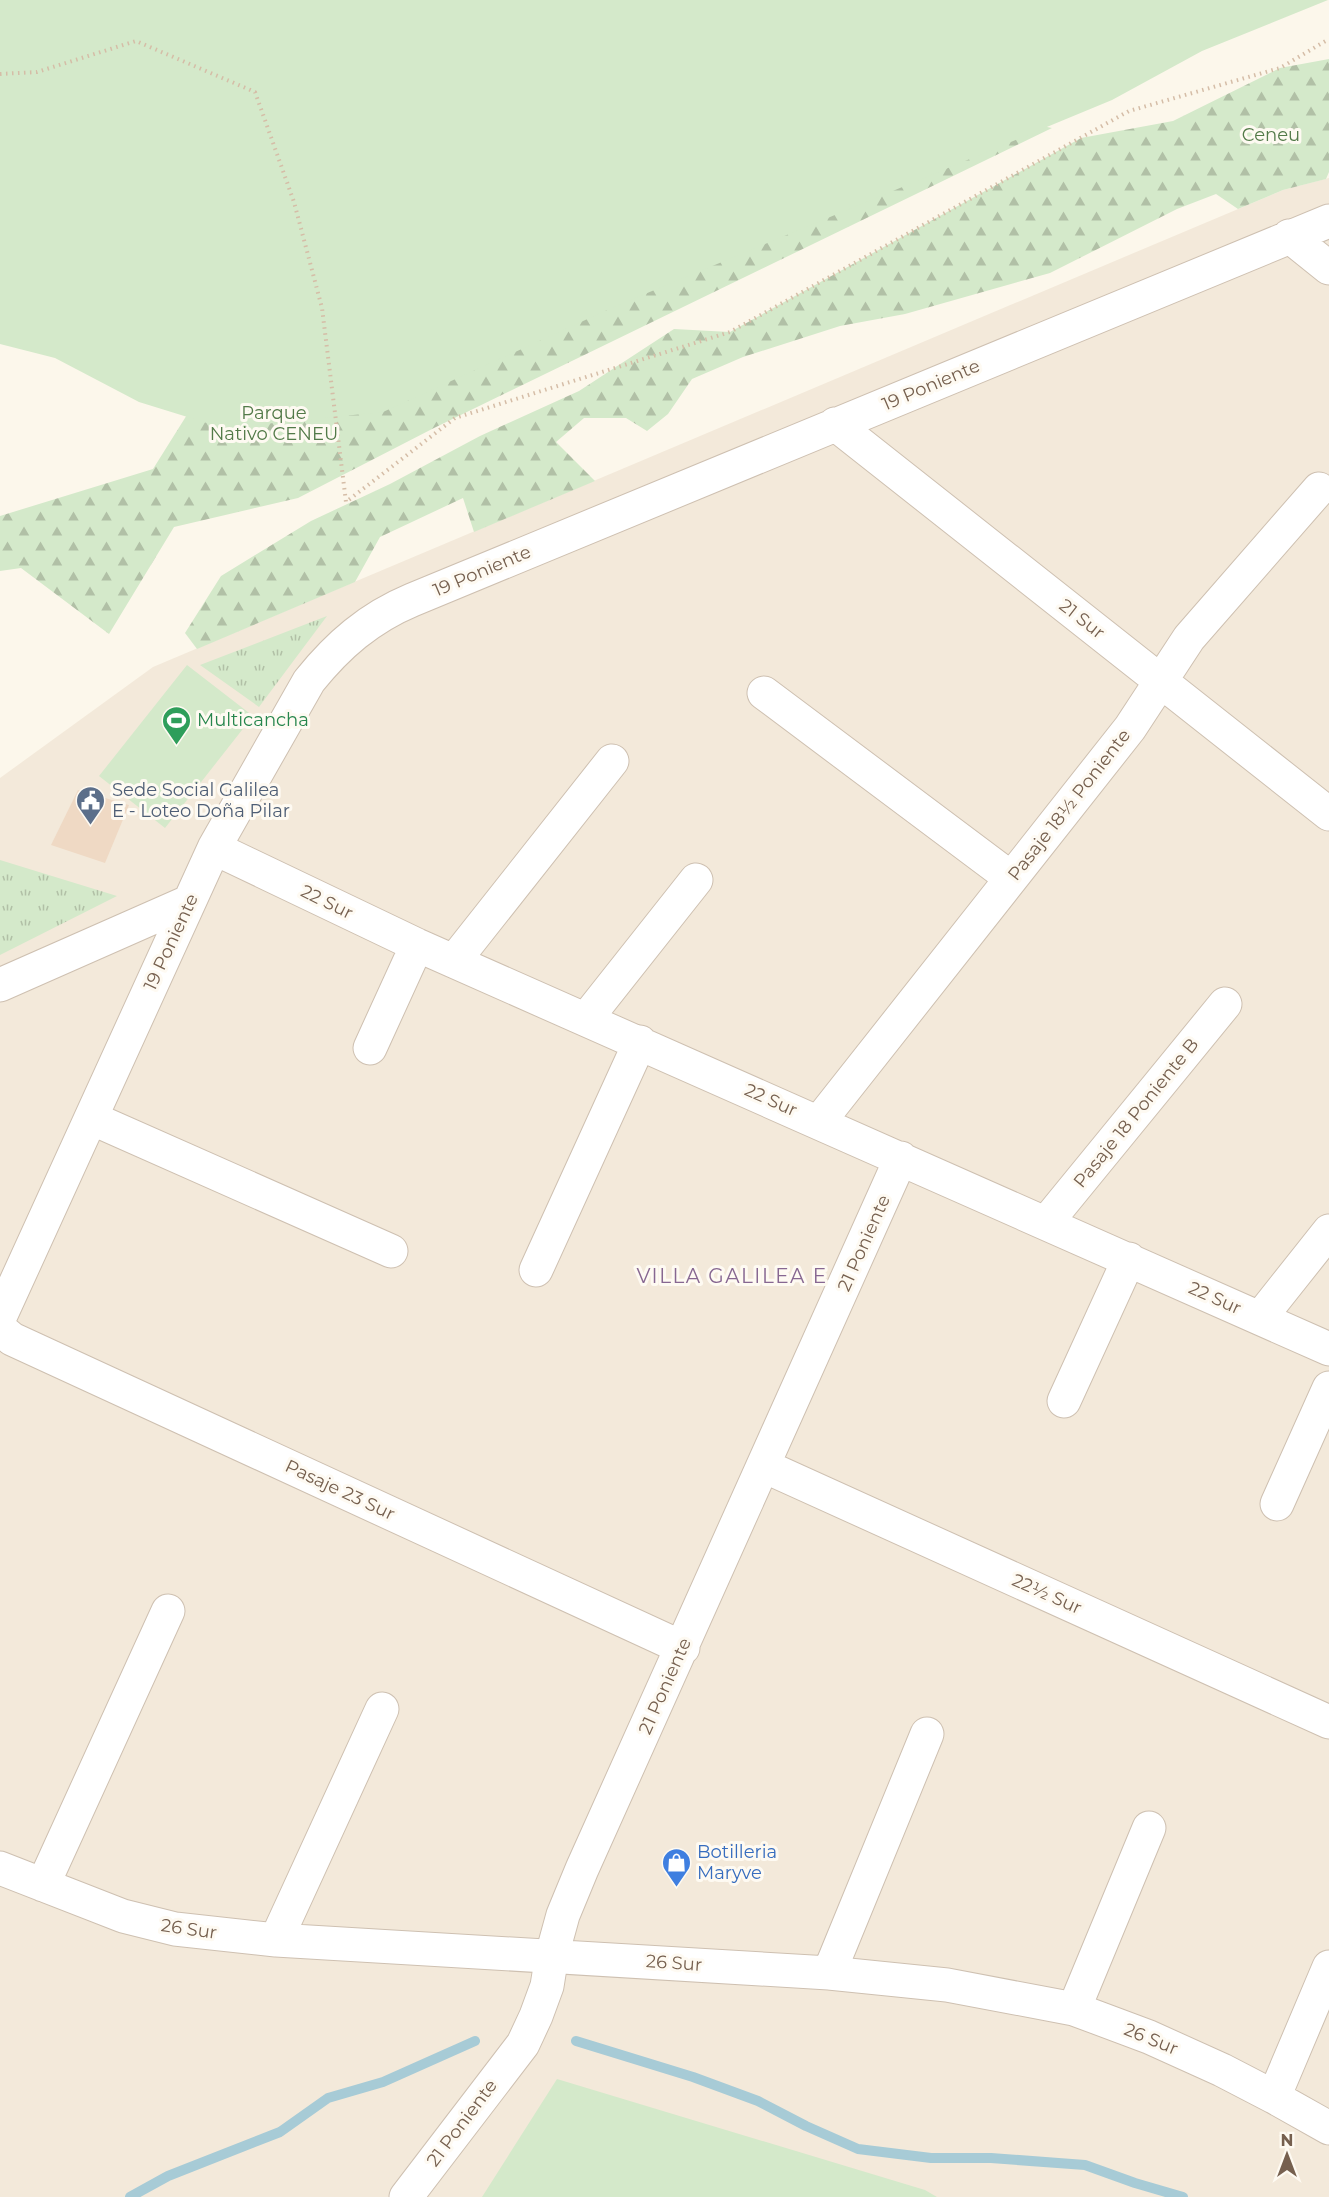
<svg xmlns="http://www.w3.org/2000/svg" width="1329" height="2197" font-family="Montserrat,sans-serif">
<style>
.residential{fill:#f3e9da}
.grass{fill:url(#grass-tufts)}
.forest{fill:url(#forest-firs)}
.green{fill:#d4e9ca}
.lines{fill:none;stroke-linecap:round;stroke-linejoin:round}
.stream{stroke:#a7cbd6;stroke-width:10}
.building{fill:#efd9c4}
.minor-casing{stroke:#cec0b1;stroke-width:35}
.path{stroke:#d5bda7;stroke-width:4;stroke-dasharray:1.5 4.5;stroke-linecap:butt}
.minor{stroke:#fff;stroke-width:33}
.labels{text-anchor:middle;stroke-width:6;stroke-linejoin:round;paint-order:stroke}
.park-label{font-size:18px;fill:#527a48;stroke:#fefaf2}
.street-label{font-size:18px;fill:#76604f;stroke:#fefaf2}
.leisure-label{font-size:18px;fill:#27864d;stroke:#fefaf2;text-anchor:start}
.service-label{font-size:18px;fill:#4e5e75;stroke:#fefaf2;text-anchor:start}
.shop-label{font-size:18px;fill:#366cbe;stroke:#fefaf2;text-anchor:start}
.neighbourhood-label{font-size:20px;letter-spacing:1.5px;fill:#876791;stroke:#fefaf2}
</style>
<defs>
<pattern id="grass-tufts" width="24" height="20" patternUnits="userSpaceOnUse" patternTransform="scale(1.5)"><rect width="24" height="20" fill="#d4e9ca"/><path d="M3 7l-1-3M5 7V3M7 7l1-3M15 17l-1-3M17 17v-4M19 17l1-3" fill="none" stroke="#b1c0a6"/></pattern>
<pattern id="forest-firs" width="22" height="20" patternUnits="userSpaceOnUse" patternTransform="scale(1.5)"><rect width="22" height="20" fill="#d4e9ca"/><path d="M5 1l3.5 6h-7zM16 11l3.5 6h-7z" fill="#b1c0a6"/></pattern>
</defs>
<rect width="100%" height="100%" fill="#fcf7eb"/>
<path class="residential" d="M1329,178V2197H0V778L153,667L1283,190Z"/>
<path class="grass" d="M327,616L259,707L200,665Z
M0,860L117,896L0,955Z"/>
<path class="forest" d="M1329,59V172L1326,179L1283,190L1238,209L1216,194L1177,209L1050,273L905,314L840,326L743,357L692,379L668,414L647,431L626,418H584L556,442L595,481L474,532L463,498L380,537L355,582L197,649L185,633L221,576L311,521L390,484L480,436L579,391L674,329L730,332L1081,138L1173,121L1280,68Z
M935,104L1052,128L434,428L298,498L174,527L109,634L21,568L0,571V516L153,469L227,351Z"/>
<path class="green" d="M0,0H1328L1202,51L1112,100L616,306L383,412L223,428L139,402L55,358L0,344Z
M187,665L253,716L165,828L99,776Z
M557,2079L925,2190L937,2197H482Z"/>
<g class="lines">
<path class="stream" d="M576,2041L693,2077L758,2101L806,2126L858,2149L931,2158H991L1085,2165L1135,2183L1183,2197
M130,2197L168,2176L280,2132L328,2098L383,2082L475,2041"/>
</g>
<path class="building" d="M78,790L129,805L105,863L51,845Z"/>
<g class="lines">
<defs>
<path id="minor" d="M1289,236L1329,268
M835,424L1329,814
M764,693L1011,878
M214,848L417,945L1329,1349
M454,961L612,761
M0,985L188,902
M586,1019L696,880
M370,1048L417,945
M91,1118L391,1251
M819,1122L1130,728L1189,638L1319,489
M1046,1223L1225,1004
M536,1270L640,1042
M0,1317L214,848L309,681C338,645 369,618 412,600L1329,221
M1260,1318L1329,1231
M0,1329L12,1339L683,1648
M1064,1401L1129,1259
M764,1466L1329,1722
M1277,1504L1329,1388
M0,1868L123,1916L175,1929L276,1940L829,1973L947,1985L1074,2009L1149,2037L1222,2070L1274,2097L1329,2128
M43,1885L168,1611
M276,1940L382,1709
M829,1973L927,1734
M1074,2009L1149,1828
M1274,2097L1329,1967
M406,2197L523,2044L536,2016L547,1986L552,1955L563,1915L582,1869L901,1158"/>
</defs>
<use href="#minor" class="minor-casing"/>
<path class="path" d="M0,74L37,72L136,41L255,92L294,202L322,308L346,502L455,418L730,332L1129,111L1280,68L1329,39"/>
<use href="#minor" class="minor"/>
</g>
<defs>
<symbol id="stadium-pin" viewBox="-11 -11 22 30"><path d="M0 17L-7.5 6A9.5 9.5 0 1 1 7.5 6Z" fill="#2e9e5b" stroke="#fefaf2"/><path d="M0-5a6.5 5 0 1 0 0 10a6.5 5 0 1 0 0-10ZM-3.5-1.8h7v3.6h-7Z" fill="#fff"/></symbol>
<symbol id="civic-pin" viewBox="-11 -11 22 30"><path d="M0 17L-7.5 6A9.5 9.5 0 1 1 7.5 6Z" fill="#5c6f8a" stroke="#fefaf2"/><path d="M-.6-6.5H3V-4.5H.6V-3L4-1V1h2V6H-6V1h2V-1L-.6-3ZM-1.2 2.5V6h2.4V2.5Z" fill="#fff"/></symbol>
<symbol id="shop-pin" viewBox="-11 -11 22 30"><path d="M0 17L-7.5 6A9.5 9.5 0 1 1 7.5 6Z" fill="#3f7fe0" stroke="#fefaf2"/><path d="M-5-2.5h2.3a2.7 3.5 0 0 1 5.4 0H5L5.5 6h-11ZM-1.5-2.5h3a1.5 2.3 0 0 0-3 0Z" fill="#fff"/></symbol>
</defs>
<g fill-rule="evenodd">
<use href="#stadium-pin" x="160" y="704" width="33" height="45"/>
<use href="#civic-pin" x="74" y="784" width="33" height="45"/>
<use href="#shop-pin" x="660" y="1846" width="33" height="45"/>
</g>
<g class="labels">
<g class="park-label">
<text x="1271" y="141">Ceneu</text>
<text x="274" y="419">Parque<tspan x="274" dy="21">Nativo CENEU</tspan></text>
</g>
<g class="street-label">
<text transform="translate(931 385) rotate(-23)" y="6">19 Poniente</text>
<text transform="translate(482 571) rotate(-23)" y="6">19 Poniente</text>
<text transform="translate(1082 619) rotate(38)" y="6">21 Sur</text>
<text transform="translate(1069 805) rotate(-52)" y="6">Pasaje 18½ Poniente</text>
<text transform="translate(327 902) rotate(26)" y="6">22 Sur</text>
<text transform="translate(171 942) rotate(-65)" y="6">19 Poniente</text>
<text transform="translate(771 1100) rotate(24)" y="6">22 Sur</text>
<text transform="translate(1136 1113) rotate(-51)" y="6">Pasaje 18 Poniente B</text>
<text transform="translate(864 1243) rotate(-66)" y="6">21 Poniente</text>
<text transform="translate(1215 1298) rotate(24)" y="6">22 Sur</text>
<text transform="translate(340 1490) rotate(25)" y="6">Pasaje 23 Sur</text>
<text transform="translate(1047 1594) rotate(24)" y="6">22½ Sur</text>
<text transform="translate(665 1686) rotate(-66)" y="6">21 Poniente</text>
<text transform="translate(189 1929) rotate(8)" y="6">26 Sur</text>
<text transform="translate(674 1963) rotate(4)" y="6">26 Sur</text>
<text transform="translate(1151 2039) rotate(22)" y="6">26 Sur</text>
<text transform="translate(462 2123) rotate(-53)" y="6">21 Poniente</text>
</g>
<g class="leisure-label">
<text x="197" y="726">Multicancha</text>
</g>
<g class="service-label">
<text x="112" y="796">Sede Social Galilea<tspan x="112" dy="21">E - Loteo Doña Pilar</tspan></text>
</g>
<g class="shop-label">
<text x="697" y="1858">Botilleria<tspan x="697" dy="21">Maryve</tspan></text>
</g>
<g class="neighbourhood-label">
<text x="732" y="1283">VILLA GALILEA E</text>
</g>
</g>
<g transform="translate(1287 2155)" stroke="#fefaf2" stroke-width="4.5" paint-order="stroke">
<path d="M0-4.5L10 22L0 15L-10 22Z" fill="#76604f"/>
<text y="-9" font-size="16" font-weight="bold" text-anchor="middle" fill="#76604f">N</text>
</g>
</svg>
